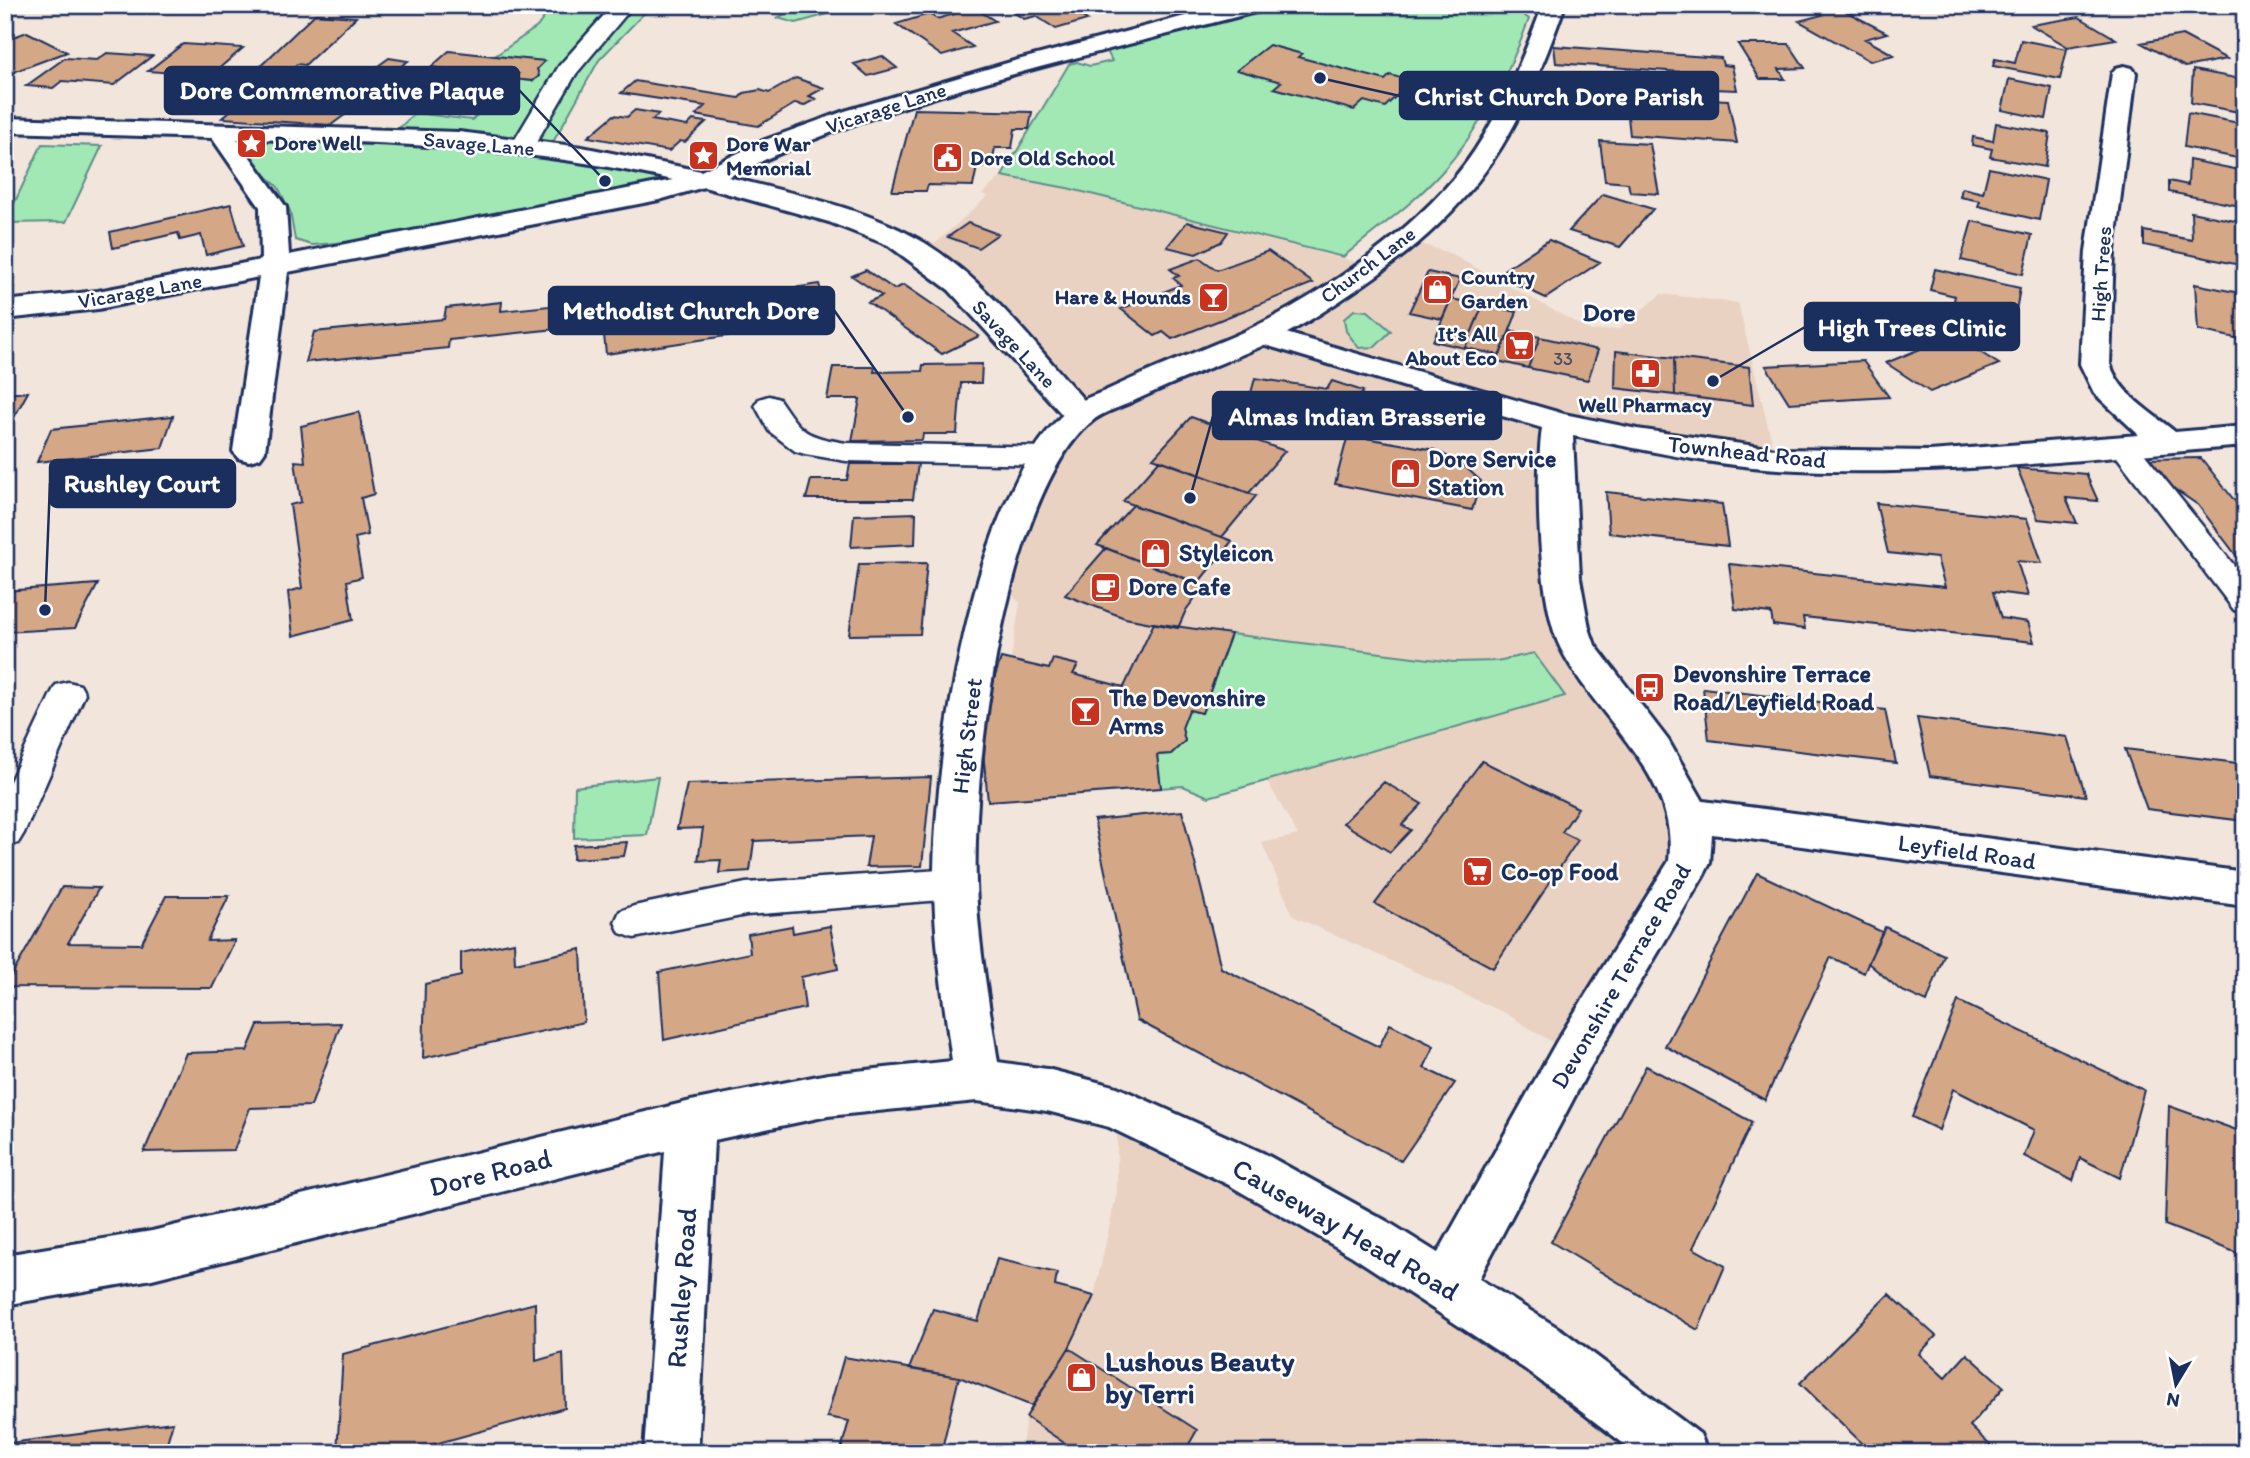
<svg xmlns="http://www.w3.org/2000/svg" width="2250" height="1458" font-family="Itim,sans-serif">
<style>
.built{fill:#e9d2c2}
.green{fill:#a1e8b5;stroke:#5e8c8a;stroke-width:2}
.building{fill:#d4a786;stroke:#1b2f5e;stroke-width:2}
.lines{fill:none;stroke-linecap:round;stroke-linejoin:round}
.service-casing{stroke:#1b2f5e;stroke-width:5}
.minor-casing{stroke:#1b2f5e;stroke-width:6}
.tertiary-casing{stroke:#1b2f5e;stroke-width:6}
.service{fill:#fff;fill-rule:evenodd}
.minor{fill:#fff;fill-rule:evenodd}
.tertiary{fill:#fff;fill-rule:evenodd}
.labels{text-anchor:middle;stroke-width:5;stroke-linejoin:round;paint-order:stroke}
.far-number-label{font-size:18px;fill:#494d68}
.far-street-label{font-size:21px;fill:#1b2f5e;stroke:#fff}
.far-poi-label{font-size:21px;font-weight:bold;fill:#1b2f5e;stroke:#fff;text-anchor:start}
.street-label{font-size:24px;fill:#1b2f5e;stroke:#fff}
.poi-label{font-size:24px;font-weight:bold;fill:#1b2f5e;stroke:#fff;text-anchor:start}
.far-district-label{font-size:26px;font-weight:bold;fill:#1b2f5e;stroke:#fff}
.near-street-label{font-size:28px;fill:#1b2f5e;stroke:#fff}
.near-poi-label{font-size:28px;font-weight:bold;fill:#1b2f5e;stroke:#fff;text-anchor:start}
.leader{fill:none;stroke:#1b2f5e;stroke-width:2.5}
.callout-dot{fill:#1b2f5e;stroke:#fff;stroke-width:2.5}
.callout{fill:#1b2f5e;stroke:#1b2f5e;stroke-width:2.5}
.callout-label{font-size:26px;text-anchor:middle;font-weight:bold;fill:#fff}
</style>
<rect width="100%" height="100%" fill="#f2e5db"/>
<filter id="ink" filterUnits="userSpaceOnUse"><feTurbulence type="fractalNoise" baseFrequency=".0143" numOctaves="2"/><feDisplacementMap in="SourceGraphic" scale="14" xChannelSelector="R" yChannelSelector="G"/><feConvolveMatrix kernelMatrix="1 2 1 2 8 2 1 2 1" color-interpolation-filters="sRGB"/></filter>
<g filter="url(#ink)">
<path class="built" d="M1002,176L1067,188L1372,266L1406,239L1449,253L1591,331L1619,329L1661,294L1738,303L1776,459L1560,423L1566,614L1693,829L1573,1055L1505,1013L1293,916L1262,843L1298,835L1267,781L1209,797L1183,786L988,801L1020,603L997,579L1080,415L916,250L936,243L988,196L982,194Z
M1117,1108L1681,1453H1021L1026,1417L1069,1348L1094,1296L1117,1192Z"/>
<path class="green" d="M458,5H652L599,60L553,142L395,132L415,113L472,120L512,79L533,81L539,76L537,69L544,61L495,56L537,27L549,11Z
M802,5H860L796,23L777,18Z
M1294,5H1497L1516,9L1529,19C1510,72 1479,131 1441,173C1413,204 1375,230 1343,257L1067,188L1002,176L1069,64L1077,62L1090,66L1112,61L1107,51Z
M266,139C395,144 526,147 653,175L657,182L642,189L359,241L312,245L295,240L290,211L278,187L246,156V147Z
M42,144L102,146L66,222L5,223Z
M1354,310L1368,311L1391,331L1375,347L1359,348L1346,331L1344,319Z
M1231,634L1453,662L1497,661L1534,653L1565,696L1209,797L1183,786L1161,788L1157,755L1171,754L1185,741L1182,728L1189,710L1202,713Z
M658,777L647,835L574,838L575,787Z"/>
<path class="building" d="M1002,5H1063L1087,20L1056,29L1036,16L1024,19Z
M1822,5H1834L1887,33L1865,39L1894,55L1870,61L1799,21L1822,15L1809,8Z
M975,8L995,21L952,33L973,47L942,56L896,24L929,14L937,19Z
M315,14L356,17L305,65L297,64L281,79L249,77Z
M2079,17L2116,39L2068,47L2031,25Z
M27,32L67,52L11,73L5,70V40Z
M2182,35L2227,59L2185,67L2141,43Z
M2021,40L2067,49L2060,79L1993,66L1995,59L2015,63Z
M183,44L243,48L210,76L148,71Z
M1738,44H1789L1805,68L1779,69L1785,79H1760Z
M1269,45L1302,54L1298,57L1385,80L1390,75L1412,81L1385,107L1364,101L1354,110L1274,88L1281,82L1237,70Z
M1554,46L1721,58L1723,65L1732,66L1737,90L1713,89L1709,74L1556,63Z
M449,51L495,56L545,61L537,69L539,76L533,81L512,79L518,74L484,70L480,74L431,67Z
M107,53L152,56L114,85L62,81L53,88L26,86L65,58L97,60Z
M882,56L897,68L868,76L854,64Z
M389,58L408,61L397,69L418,72L387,95L375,93L331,125L222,118L240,102L320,108Z
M2193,70L2241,79L2239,112L2191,103Z
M796,78L824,88L809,96L816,99L803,106L796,103L758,126L696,115L705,106L621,93L635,81L739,98L744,93L760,90L769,93Z
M2009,79L2052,88L2046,119L2002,110Z
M1624,81L1707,87L1709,99L1728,100L1737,143L1630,135Z
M914,109L1032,112L1029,129H1015L1012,148H995L991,167H977L973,186L928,185L926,191H892Z
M635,110L659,114L652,120L687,126L693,120L706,122L685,142L680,141L669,151L588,137L614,115L627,117Z
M2188,113L2244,124L2242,159L2184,147Z
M1996,123L2050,133L2045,167L1990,157L1992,149L1972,145L1973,137L1993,141Z
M1600,141L1650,144L1659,194L1630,192L1628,183L1605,181Z
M2189,160L2245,171V207L2169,192V181L2188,185Z
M1989,168L2046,180L2039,220L1978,206L1980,201L1960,197L1962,188L1983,193Z
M1603,194L1653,209L1620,247L1569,231Z
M231,204L243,246L206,255L201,235L180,240L178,233L113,248L110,232Z
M2191,212L2245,223V266L2144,245V231L2192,240Z
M1972,221L2032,235L2023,274L1961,260Z
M1187,222L1228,232L1221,242L1196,254L1167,247Z
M968,223L998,234L978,248L948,237Z
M1549,240L1600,262L1546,298L1496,275Z
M1268,251L1313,283L1172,339L1163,332L1155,336L1121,309L1181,285L1173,278L1179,276L1170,269L1200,258L1217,270Z
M1935,269L2020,288L2012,334L1950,319L1955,296L1930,290Z
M866,270L894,289L904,285L979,336L942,354L868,302L882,296L852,276Z
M1428,272L1460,279L1442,319L1409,312Z
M819,284L829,320L733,335L726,298Z
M2195,284L2245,294V340L2198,330Z
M1451,299L1483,305L1465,348L1433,341Z
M502,302L501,311L559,305L556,329L449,340L448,348L306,362L314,332L444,319L446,308Z
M696,302L698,317L729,312L733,335L606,354L602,316Z
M1483,305L1517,312L1500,355L1465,348Z
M1943,329L1999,364L1930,392L1886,363L1925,347L1915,341Z
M1510,331L1540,337L1528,368L1497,361Z
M1540,337L1598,350L1588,380L1528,368Z
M1616,351L1674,358L1675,395L1615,388Z
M1674,358L1749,367L1753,405L1675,395Z
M1863,361L1889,397L1789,403L1766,366Z
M982,364L981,383H961L957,434H923L922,440L852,441L860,399H827L833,367H875L874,372L922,371L923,365Z
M1255,378L1327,389L1332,381L1363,391L1350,418L1272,405L1250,397Z
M28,392L5,434V394Z
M359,412L374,494L361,498L368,535L355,538L362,577L347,581L353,620L293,636L288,592L302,588L290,505L301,502L295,461L305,462L301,426Z
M173,416L162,448L37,462L51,429Z
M1191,417L1285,451L1249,493L1153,458Z
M1348,435L1435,450L1462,464L1481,481L1472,510L1335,484Z
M2201,458L2245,514V567L2198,505L2167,484L2147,459Z
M1160,460L1249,493L1256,496L1222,537L1123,501Z
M850,464H918L913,499H806L811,480H847Z
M2017,468L2086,474L2098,501L2066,498L2077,523L2038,519Z
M1606,492L1722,504L1728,546L1609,533Z
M1876,503L2027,519L2042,563L2017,561L2028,596L1993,592L2001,618L2028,622L2034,642L1803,617L1805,629L1773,625L1771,613L1735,609L1729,564L1945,587L1937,558L1888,553Z
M1133,505L1222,537L1232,541L1198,583L1097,545Z
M916,513L915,544L851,547L854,515Z
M1106,548L1204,586L1186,610L1178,628L1125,618L1065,595Z
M927,563L920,634L849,635L859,564Z
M98,584L75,628L5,632V591Z
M1154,623L1231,634L1202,713L1189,710L1182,728L1185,741L1171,754L1157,755L1161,788L988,801L980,723L1001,658L1049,669L1053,659L1078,665L1073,674L1124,687Z
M1703,688L1885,710L1896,763L1709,740Z
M1917,718L2067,737L2086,796L1930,776Z
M2125,749L2245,764V821L2147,809Z
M1482,761L1578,808L1562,832L1578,840L1493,968L1375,904Z
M931,777L922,866L866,867L871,836L754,841L750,871L719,873L721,860L698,861L703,828L677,829L687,784Z
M1384,782L1422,804L1402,825L1411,830L1390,852L1343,823Z
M1182,811L1221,968L1379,1047L1390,1024L1434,1046L1424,1068L1455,1083L1401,1161L1137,1020L1094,820Z
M627,842L624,856L573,859L574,845Z
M1757,873L1882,932L1864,973L1831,957L1765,1100L1665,1046Z
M62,887L99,888L68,943L141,944L166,896H229L207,941L235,940L212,988L5,987Z
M792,926L793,933L830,926L838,969L801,977L805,1008L664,1040L659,972L750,953L748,934Z
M1885,927L1944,955L1927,1002L1900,990L1868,963Z
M514,942L515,963L581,949L584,1022L423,1058L425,984L461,976V953Z
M1958,1001L2144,1090L2120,1178L2080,1158L2073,1181L2024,1156L2034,1130L1953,1089L1939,1130L1912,1117Z
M341,1023L311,1106L250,1108L234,1150L144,1152L186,1053L247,1051L258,1025Z
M1646,1066L1752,1122L1693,1248L1725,1266L1698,1330L1551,1242Z
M2169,1106L2245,1133V1256L2165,1225Z
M997,1259L1057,1273L1055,1286L1094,1296L1069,1348L1032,1406L959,1377L909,1369L933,1309L978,1321Z
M1889,1294L1936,1336L1919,1354L1945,1378L1967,1354L2004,1387L1970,1426L1998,1453H1872L1800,1383Z
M535,1303L536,1361L563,1353L565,1408L402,1453H337L343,1354Z
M1069,1348L1197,1430L1184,1453H1079L1026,1417Z
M844,1357L959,1377L941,1453H840L849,1421L827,1417Z
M173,1422L164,1453H6L10,1443Z"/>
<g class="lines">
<defs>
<path id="service" d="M613,5H634L576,74L531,151H515L511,146L559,66Z
M769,396L779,399C802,433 804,436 846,443L1047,447L1057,450L1062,456L1057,462L1047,465L846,461L805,454L795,451L769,431L755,405L759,399Z
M2124,438L2134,441L2245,579V613L2234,610L2114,453L2109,447L2114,441Z
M68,682L80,685L85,694L24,833L18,843L5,848V792L51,694L56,685Z
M955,869L968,873L974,884L968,895L955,899L746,915L634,938L620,933L615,922L620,911L634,906L746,883Z"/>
<path id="minor" d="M1227,5H1265L1262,10C1084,57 894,96 728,177C794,194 866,208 925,243C991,284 1040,352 1091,408L1096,415L1091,422L1080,425L1069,422L949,290L888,245L829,222L704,187L659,200L288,272L265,451L260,458L249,461L238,458L233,451L259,277L98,309L5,319V301L98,291L261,260L260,207L212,138L5,132V118L459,132L582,147L701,171L765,140L845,111L1014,61ZM237,139C384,141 530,147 673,180L289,255L286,207Z
M2124,66L2132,68L2136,73L2114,251L2110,364C2120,395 2151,412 2175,432L2245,426V446C2090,458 1934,478 1778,469C1710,465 1640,449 1573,436L1580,578L1589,628L1595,645L1668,740L1703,801L2245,872V906L1712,834L1710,863L1704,875L1589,1069L1465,1305L1447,1312L1429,1305L1421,1287L1429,1269L1557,1041L1669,861C1679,774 1597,720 1561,649C1538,604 1535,479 1542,428L1252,341L1247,335L1252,329L1262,326L1564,414L1637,429L1776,449L1930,451L2139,435L2094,393L2080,364L2086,251L2112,73L2116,68Z"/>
<path id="tertiary" d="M1543,5H1565C1518,136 1480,204 1363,285C1328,309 1294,332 1255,349C1212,367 1169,384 1127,404C1115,409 1101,413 1091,422C1004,498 972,772 976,884C978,944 989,1003 998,1062L1047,1069L1117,1087L1263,1153L1388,1222L1563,1331L1700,1434L1708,1453H1636L1525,1369L1352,1256L1229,1185L1109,1127L1047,1111L977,1101L828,1116L714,1140L698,1453H644L665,1151L152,1279L5,1305V1255L152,1231L691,1101L828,1074L952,1061C944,1002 934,941 934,881C934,759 972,491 1069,409C1079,400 1093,396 1105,391C1147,371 1191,354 1234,336C1316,301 1426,225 1475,150C1504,106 1524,55 1543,5Z"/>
</defs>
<use href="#service" class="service-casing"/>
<use href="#minor" class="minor-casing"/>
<use href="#tertiary" class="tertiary-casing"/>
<use href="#service" class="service"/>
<use href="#minor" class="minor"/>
<use href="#tertiary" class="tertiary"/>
</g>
</g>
<defs>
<symbol id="sight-square" viewBox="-11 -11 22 22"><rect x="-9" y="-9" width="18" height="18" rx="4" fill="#c8321e" stroke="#fff"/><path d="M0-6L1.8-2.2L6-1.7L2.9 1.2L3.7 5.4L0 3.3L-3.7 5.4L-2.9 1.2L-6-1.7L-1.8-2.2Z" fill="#fff"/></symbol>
<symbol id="civic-square" viewBox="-11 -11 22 22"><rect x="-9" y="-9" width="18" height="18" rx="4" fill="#c8321e" stroke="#fff"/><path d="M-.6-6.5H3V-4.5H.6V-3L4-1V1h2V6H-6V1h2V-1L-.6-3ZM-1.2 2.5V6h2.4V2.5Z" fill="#fff"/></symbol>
<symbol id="shop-square" viewBox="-11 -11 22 22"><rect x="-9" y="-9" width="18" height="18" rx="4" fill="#c8321e" stroke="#fff"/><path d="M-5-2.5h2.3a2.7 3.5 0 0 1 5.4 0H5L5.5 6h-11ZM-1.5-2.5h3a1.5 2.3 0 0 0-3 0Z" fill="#fff"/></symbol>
<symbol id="bar-square" viewBox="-11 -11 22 22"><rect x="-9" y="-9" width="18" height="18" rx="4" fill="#c8321e" stroke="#fff"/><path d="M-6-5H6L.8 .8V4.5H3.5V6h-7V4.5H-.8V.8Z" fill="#fff"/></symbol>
<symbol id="supermarket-square" viewBox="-11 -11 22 22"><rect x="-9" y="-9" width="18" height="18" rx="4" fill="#c8321e" stroke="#fff"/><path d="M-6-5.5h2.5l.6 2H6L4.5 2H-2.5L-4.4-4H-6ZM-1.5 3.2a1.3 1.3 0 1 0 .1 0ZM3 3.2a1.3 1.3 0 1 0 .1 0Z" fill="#fff"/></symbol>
<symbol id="pharmacy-square" viewBox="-11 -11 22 22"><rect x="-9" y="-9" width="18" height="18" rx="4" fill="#c8321e" stroke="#fff"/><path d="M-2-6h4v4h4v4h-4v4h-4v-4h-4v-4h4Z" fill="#fff"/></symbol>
<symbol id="cafe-square" viewBox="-11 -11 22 22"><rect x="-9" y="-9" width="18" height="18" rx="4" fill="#c8321e" stroke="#fff"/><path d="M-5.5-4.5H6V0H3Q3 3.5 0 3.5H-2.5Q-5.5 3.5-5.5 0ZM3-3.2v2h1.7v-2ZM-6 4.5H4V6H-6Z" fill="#fff"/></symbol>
<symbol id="bus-square" viewBox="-11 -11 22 22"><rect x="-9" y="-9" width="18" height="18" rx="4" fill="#c8321e" stroke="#fff"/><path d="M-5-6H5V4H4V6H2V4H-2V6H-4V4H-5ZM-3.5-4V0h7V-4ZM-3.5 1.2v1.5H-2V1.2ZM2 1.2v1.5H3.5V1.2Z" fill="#fff"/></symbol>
</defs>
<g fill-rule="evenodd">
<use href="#sight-square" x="234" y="126" width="35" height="35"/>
<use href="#sight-square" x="686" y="138" width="35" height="35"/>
<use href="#civic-square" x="930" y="140" width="35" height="35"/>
<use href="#shop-square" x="1420" y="272" width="35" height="35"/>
<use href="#bar-square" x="1196" y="280" width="35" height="35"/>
<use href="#supermarket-square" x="1502" y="328" width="35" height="35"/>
<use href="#pharmacy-square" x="1628" y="356" width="35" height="35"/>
<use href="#shop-square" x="1388" y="456" width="35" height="35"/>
<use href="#shop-square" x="1138" y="536" width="35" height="35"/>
<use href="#cafe-square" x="1088" y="570" width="35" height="35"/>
<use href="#bus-square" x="1632" y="670" width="35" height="35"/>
<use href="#bar-square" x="1068" y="694" width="35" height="35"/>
<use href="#supermarket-square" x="1460" y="854" width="35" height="35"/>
<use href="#shop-square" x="1064" y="1360" width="35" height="35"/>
</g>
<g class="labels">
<g class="far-number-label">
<text x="1563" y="365">33</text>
</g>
<g class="far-street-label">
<text transform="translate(886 108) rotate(-18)" y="7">Vicarage Lane</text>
<text transform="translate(479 144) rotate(5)" y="7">Savage Lane</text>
<text transform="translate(1368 265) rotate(-37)" y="7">Church Lane</text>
<text transform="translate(2101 274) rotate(-86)" y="7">High Trees</text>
<text transform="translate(140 291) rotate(-10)" y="7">Vicarage Lane</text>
<text transform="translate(1014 344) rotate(47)" y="7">Savage Lane</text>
</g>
<g class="far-poi-label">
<text x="274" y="150">Dore Well</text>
<text x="726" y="151">Dore War<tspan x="726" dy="24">Memorial</tspan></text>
<text x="970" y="165">Dore Old School</text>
<text x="1461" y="284">Country<tspan x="1461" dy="24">Garden</tspan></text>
<text x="1191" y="304" text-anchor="end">Hare &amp; Hounds</text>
<text x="1497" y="341" text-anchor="end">It’s All<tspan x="1497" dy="24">About Eco</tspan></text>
<text x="1645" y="412" text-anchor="middle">Well Pharmacy</text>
</g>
<g class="street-label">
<text transform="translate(1747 452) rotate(6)" y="8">Townhead Road</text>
<text transform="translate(967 736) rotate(-83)" y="8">High Street</text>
<text transform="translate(1967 852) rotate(8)" y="8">Leyfield Road</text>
<text transform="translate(1621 976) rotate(-60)" y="8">Devonshire Terrace Road</text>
</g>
<g class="poi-label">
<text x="1428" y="467">Dore Service<tspan x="1428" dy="28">Station</tspan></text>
<text x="1179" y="561">Styleicon</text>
<text x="1128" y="595">Dore Cafe</text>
<text x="1673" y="682">Devonshire Terrace<tspan x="1673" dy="28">Road/Leyfield Road</tspan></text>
<text x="1109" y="706">The Devonshire<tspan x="1109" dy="28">Arms</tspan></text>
<text x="1501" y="880">Co-op Food</text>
</g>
<g class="far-district-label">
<text x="1609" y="321">Dore</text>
</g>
<g class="near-street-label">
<text transform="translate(490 1172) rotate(-14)" y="10">Dore Road</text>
<text transform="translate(1346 1229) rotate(30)" y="10">Causeway Head Road</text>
<text transform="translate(681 1288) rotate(-86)" y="10">Rushley Road</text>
</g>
<g class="near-poi-label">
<text x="1105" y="1371">Lushous Beauty<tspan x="1105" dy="32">by Terri</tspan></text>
</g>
</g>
<path class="leader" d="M605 181L519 90M1320 78L1400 96M908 417L834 310M1713 381L1805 327M1190 498L1213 416M45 610L50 483"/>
<g class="callout-dot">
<circle cx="605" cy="181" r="7"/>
<circle cx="1320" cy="78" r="7"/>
<circle cx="908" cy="417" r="7"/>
<circle cx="1713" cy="381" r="7"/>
<circle cx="1190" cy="498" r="7"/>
<circle cx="45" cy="610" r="7"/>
</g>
<g class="callout">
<rect x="165" y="67" width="354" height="47" rx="7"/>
<rect x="1400" y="72" width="318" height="47" rx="7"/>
<rect x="549" y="287" width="285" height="47" rx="7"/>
<rect x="1805" y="303" width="214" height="47" rx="7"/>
<rect x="1213" y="392" width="288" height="47" rx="7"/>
<rect x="50" y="460" width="185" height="47" rx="7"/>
</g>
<g class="callout-label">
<text x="342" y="99">Dore Commemorative Plaque</text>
<text x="1559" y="105">Christ Church Dore Parish</text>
<text x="691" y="319">Methodist Church Dore</text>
<text x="1912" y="336">High Trees Clinic</text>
<text x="1357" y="425">Almas Indian Brasserie</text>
<text x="142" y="492">Rushley Court</text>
</g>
<rect width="2250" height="1458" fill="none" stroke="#fff" stroke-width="28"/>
<rect x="14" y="14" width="2222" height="1430" fill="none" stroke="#1b2f5e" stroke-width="2.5" filter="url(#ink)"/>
<g transform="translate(2176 1384) rotate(190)" stroke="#ffffff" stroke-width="5" paint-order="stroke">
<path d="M0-5L12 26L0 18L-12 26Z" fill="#1b2f5e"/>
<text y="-10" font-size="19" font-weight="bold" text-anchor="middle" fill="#1b2f5e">N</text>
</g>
</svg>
